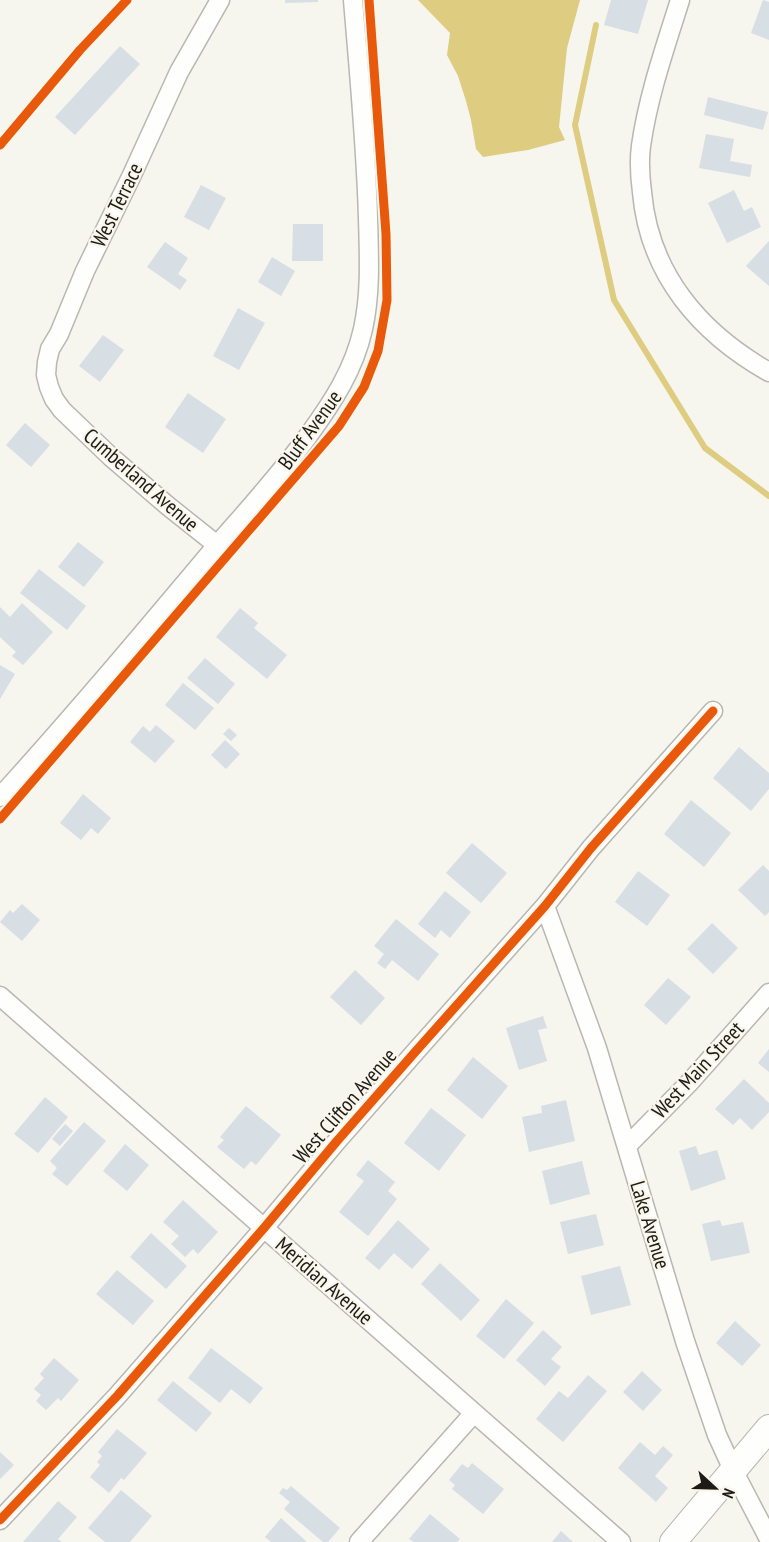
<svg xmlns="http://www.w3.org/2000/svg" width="769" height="1542" font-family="'PT Sans Narrow',sans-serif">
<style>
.water{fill:#decc81}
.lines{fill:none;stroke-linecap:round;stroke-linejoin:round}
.stream{stroke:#decc81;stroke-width:6}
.building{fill:#d7dee4}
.street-casing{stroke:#b8b7b3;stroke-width:21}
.secondary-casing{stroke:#b8b7b3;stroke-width:28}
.street{stroke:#fefefc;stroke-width:18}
.secondary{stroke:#fefefc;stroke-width:26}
.cycleway-casing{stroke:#f9f7eb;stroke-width:13}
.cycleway{stroke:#e8590c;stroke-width:9}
.labels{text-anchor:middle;stroke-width:4.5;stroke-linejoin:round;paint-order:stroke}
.street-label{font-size:21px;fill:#1c1b16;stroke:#f9f7eb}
</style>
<rect width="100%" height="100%" fill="#f6f5ee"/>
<path class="water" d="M418,0H580L567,48L559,127L565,140L528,150L483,157L476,149L471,120L466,101L458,76L447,55L450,33Z"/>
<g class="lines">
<path class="stream" d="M596,25L575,125L614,300L705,448L769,496"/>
</g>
<path class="building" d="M285,0H318V2L285,3Z
M611,0H648L638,34L604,25Z
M763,0L769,2V40L751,33Z
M120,46L140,64L75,135L55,117Z
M708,97L768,112L763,130L704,115Z
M706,134L734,139L730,161L752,165L750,177L699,168Z
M201,185L226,198L209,230L184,217Z
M734,190L744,211L752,207L761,227L727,243L708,203Z
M293,224H323V261H292Z
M769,241V286L746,266Z
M165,242L188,258L178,274L187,280L180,290L147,267Z
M272,257L295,271L281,296L258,282Z
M238,308L265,323L239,370L213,356Z
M103,335L124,350L100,382L79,366Z
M188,393L226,419L203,453L165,427Z
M25,423L50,445L31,467L6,445Z
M78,542L104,562L84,587L58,567Z
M39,569L86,606L67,630L20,593Z
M22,603L53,632L23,665L12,656L16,652L0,637V607L10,617Z
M240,608L258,623L254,628L287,655L267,679L216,637Z
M205,658L235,684L218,704L187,678Z
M0,665L15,674L0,699Z
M183,683L214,708L195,730L165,705Z
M156,725L175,741L155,763L130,742L143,726L150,732Z
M229,728L237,735L231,741L223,734Z
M225,740L240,754L226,769L211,755Z
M739,747L769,773V789L751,811L713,778Z
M83,794L111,818L98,834L91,828L81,840L60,823Z
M691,800L731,833L704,867L664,834Z
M472,843L507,873L481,903L446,873Z
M763,865L769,871V912L765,916L738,890Z
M638,871L670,895L647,926L615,902Z
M445,891L471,912L450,938L441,930L435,938L418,924Z
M22,904L40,920L22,941L0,922L10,910L13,913Z
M396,919L439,954L418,981L392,960L385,969L377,963L384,954L374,946Z
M712,923L738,948L713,974L687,949Z
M355,970L385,998L361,1025L330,997Z
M668,978L691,997L666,1025L644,1005Z
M543,1016L547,1028L538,1030L547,1061L519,1070L506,1028Z
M769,1049V1072L758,1063Z
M473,1057L508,1086L482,1119L447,1090Z
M744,1079L769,1103V1112L752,1130L740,1118L733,1125L715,1109Z
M45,1097L68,1117L38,1153L14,1134Z
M566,1100L575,1141L529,1152L522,1117L542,1113L541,1106Z
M246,1106L281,1135L256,1165L251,1161L244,1169L217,1147L224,1140L220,1137Z
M431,1108L466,1135L439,1171L404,1143Z
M84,1122L106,1141L67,1186L52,1174L57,1168L50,1161Z
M65,1124L73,1131L60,1146L52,1139Z
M125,1144L149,1165L127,1191L103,1171Z
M696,1146L699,1155L717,1150L726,1179L691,1191L679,1151Z
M368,1160L395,1182L388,1191L397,1199L368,1236L339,1212L364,1181L356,1175Z
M582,1161L590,1194L550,1205L542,1171Z
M183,1200L218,1232L198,1254L193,1249L185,1257L171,1244L179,1236L163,1222Z
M596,1214L604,1245L568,1254L560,1222Z
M398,1220L430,1249L412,1269L394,1253L379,1270L365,1258Z
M720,1220L722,1226L743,1222L750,1253L711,1261L702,1224Z
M151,1233L187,1266L166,1289L130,1257Z
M440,1263L480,1300L461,1321L421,1284Z
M620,1266L631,1305L591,1315L581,1276Z
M117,1270L154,1301L133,1325L96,1294Z
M506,1299L534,1323L504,1359L476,1336Z
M735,1321L761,1345L742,1366L716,1343Z
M543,1330L562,1347L551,1359L561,1367L545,1386L516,1360Z
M211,1348L263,1388L250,1404L231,1389L220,1403L188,1378Z
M54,1358L79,1380L61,1401L58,1398L46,1410L36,1401L41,1395L34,1389L44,1378L40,1374Z
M642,1371L662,1390L643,1411L623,1392Z
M588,1375L607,1391L563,1442L536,1419L559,1391L568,1398Z
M173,1381L212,1413L196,1432L157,1400Z
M117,1429L147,1453L124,1480L121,1478L109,1493L90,1477L100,1465L97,1462L102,1456L98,1452Z
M640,1442L655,1455L663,1446L673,1455L655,1476L668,1488L656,1502L618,1468Z
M0,1452L14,1465L0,1479Z
M472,1463L504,1489L483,1514L452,1489L455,1485L449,1480L462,1464L468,1468Z
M291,1486L340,1528L328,1542H323L284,1509L290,1502L279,1493L283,1488L287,1490Z
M121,1490L152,1516L130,1542H105L88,1528Z
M58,1501L77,1517L58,1539L62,1542H23Z
M430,1514L460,1539L457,1542H414L409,1539Z
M281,1518L307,1542H271L265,1537Z
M561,1531L573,1542H552Z"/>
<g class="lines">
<defs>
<path id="street" d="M680,0C665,48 648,96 641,146C639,161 640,177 642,192C649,274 700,333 769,372
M217,545L168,506L111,457L62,410L54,399L49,387L46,375L47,362L50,349L59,334L85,271L131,177L179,72L220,0
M0,797C71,719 139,638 207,557C241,517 277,479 308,436C332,403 354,370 363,329C371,293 369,255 368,218C366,145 359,73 353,0
M545,906L597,1048L685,1341L717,1435L734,1472L769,1539
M0,996L621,1542
M627,1146L689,1083L769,993
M0,1520L118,1395L264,1228L337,1141L416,1051L545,906L591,848L713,711
M359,1542L474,1413"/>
<path id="secondary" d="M673,1542L769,1428"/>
</defs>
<use href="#street" class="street-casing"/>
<use href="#secondary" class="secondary-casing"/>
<use href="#street" class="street"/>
<use href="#secondary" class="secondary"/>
<defs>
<path id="cycleway" d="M0,145L80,50L127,0
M0,819L339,426L364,387L378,351L387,300L386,234L369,0
M0,1520L118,1395L264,1228L337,1141L416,1051L545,906L591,848L713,711"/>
</defs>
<use href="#cycleway" class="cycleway-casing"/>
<use href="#cycleway" class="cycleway"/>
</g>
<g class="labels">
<g class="street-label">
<text transform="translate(117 205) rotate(-64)" y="7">West Terrace</text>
<text transform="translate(310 430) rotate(-54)" y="7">Bluff Avenue</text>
<text transform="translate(141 480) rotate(41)" y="7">Cumberland Avenue</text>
<text transform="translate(698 1070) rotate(-47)" y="7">West Main Street</text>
<text transform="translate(345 1106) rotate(-49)" y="7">West Clifton Avenue</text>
<text transform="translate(650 1225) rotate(73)" y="7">Lake Avenue</text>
<text transform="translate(324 1281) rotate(41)" y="7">Meridian Avenue</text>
</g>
</g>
<g transform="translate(715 1488) rotate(112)" stroke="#f9f7eb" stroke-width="4.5" paint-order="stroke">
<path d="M0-4.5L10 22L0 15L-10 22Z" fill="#1c1b16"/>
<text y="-9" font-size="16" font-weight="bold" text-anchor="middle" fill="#1c1b16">N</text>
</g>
</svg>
